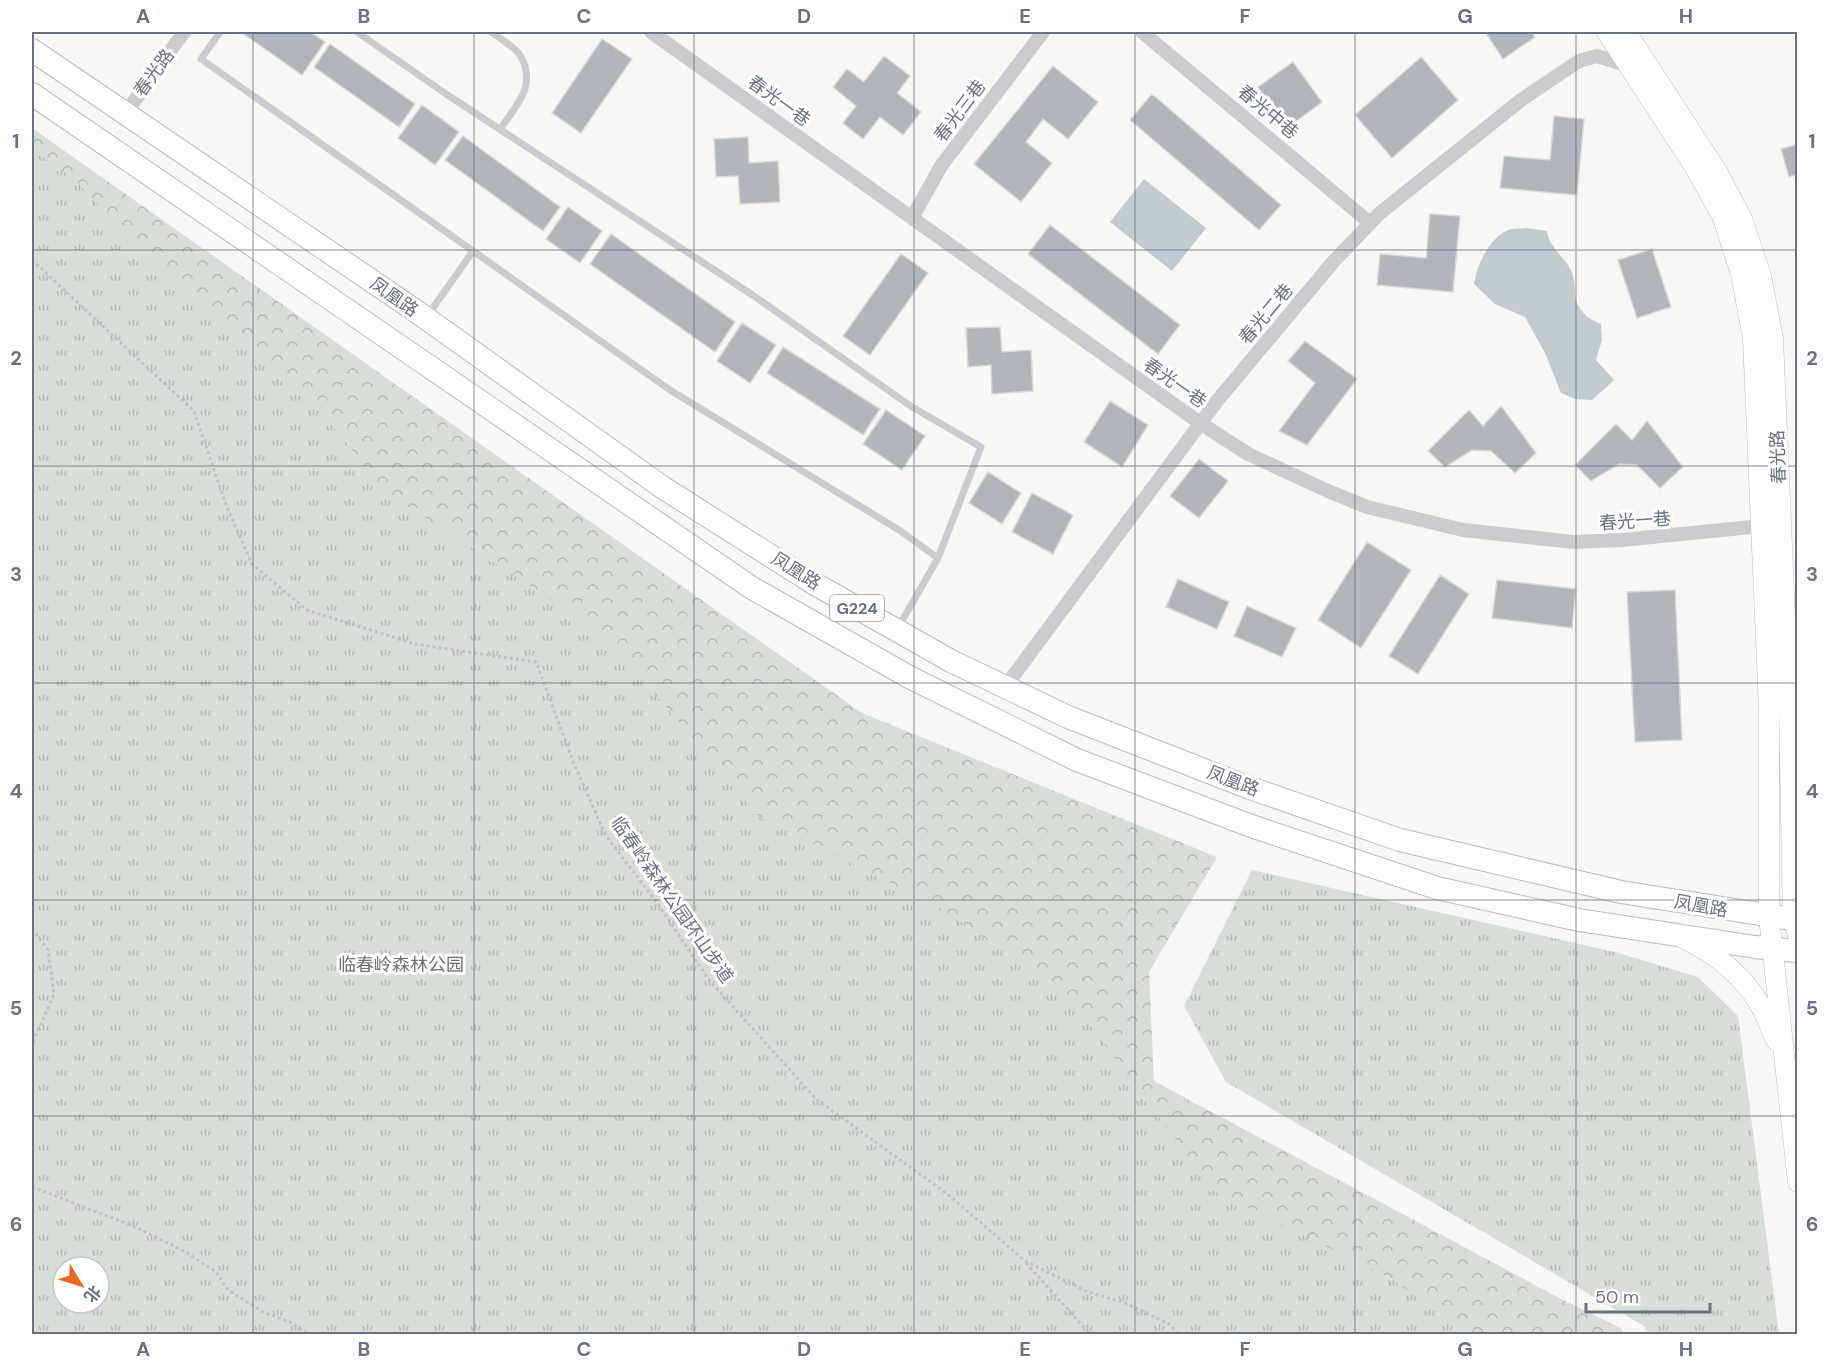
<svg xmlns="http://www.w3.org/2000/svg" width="1829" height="1366" font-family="'DM Sans','Noto Sans SC',sans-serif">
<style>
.forest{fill:url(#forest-crowns);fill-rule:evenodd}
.park{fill:url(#park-tufts);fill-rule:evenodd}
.water{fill:#c1cbd2}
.building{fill:#b0b6bd;stroke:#d9d9d6;stroke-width:1.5}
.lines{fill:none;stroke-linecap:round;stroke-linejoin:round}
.secondary-casing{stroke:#bbbfc4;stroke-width:21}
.trunk-casing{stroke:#b9bcc0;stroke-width:24}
.path{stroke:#c0c2c5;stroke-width:3;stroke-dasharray:3 3;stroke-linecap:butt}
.service{stroke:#caccd0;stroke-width:7}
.minor{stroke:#caccd0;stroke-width:14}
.secondary{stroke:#fff;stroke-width:20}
.trunk{stroke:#fff;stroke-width:22}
.grid{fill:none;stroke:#647387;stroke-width:1.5;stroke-opacity:0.55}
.labels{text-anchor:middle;stroke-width:6;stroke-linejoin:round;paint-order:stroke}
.shield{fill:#fff;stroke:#929dab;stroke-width:1.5}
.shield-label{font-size:16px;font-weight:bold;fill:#647387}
.street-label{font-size:18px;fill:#647387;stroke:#fff}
.park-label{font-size:18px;fill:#627960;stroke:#fff}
.neatline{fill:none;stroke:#647387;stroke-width:2}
.grid-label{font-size:20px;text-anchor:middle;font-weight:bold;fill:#647387}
</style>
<defs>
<pattern id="forest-crowns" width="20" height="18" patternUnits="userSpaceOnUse" patternTransform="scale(1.5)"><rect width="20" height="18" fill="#d7e0d5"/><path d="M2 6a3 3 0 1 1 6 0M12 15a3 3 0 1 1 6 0" fill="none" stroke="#b2bab2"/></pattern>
<pattern id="park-tufts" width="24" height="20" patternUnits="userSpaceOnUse" patternTransform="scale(1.5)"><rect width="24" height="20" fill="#d7e0d5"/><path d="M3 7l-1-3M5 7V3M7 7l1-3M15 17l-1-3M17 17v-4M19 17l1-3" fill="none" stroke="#b2bab2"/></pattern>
</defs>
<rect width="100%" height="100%" fill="#f7f7f4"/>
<path class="forest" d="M32,128L862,713L1217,857L1149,972L1154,1081L1567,1302L1621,1328L1624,1334H32ZM63,1267H99V1303H63Z"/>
<path class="park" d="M32,150L72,177L115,223L212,317L293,378L387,493L604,634L759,817L947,912L1071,999L1213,1190L1391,1279L1471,1334H32ZM63,1267H99V1303H63Z
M1252,870L1615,952L1698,977L1738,1016L1779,1334H1648L1644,1326L1226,1082L1184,1006Z"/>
<path class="water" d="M1144,179L1206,228L1172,271L1110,222Z
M1526,228L1547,231C1549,250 1571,260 1574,280C1576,290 1573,297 1579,307C1585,317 1592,320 1601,324L1602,340L1596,360L1614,380L1592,400L1575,399L1561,393L1545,353L1525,317L1495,304L1474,284C1477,264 1488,241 1506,231C1511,228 1520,229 1526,228Z"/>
<path class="building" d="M241,32H310L325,42L302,75Z
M1485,32H1532L1535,37L1503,59Z
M602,39L632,59L581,133L552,113Z
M330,44L415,104L399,127L314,67Z
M884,56L910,76L897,93L921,112L903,135L880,117L863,139L843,123L856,106L833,87L847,69L864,82Z
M1421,57L1458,100L1392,158L1355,115Z
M1293,62L1322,102L1287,128L1258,87Z
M1053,66L1098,102L1068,139L1043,119L1026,142L1052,163L1021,202L974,164Z
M1152,94L1281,205L1259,230L1130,120Z
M422,105L459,132L435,165L398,138Z
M1554,116L1584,119L1577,195L1500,188L1504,156L1550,160Z
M463,136L560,207L543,231L445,160Z
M748,137L749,163L778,161L780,202L740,204L738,176L716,177L714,139Z
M1798,144V174L1789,177L1781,149Z
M568,207L602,231L580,263L546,239Z
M1430,214L1460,216L1453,292L1377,285L1380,254L1426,258Z
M1050,225L1180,325L1158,354L1028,254Z
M611,234L735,322L715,352L590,264Z
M1652,249L1671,307L1637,318L1618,260Z
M901,254L928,273L870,355L843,336Z
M742,323L776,345L750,383L717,361Z
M1000,327L1002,352L1031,350L1033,391L992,394L991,365L968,367L966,328Z
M1305,341L1357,379L1307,445L1279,431L1315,383L1288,361Z
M783,347L880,409L863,435L767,373Z
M1110,401L1148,425L1122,467L1084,442Z
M1501,406L1536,453L1515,473L1491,451L1472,450L1445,467L1428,451L1469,410L1483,426Z
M886,410L925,436L902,470L863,444Z
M1647,421L1683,467L1660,488L1637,465L1619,464L1591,481L1575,465L1616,424L1632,440Z
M1199,459L1228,481L1199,518L1170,496Z
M988,472L1021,493L1002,524L969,503Z
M1032,493L1073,515L1053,554L1012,532Z
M1367,542L1411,570L1361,648L1318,620Z
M1440,575L1469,594L1418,674L1389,656Z
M1178,579L1229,602L1217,629L1166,607Z
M1497,580L1576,589L1572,628L1492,618Z
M1675,590L1682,740L1635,742L1627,592Z
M1247,606L1296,628L1282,657L1234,636Z"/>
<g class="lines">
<defs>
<path id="secondary" d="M1607,32L1696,169L1723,218L1741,274L1753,338L1769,708V917L1798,1182
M1626,32L1716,170L1742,219L1761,276L1773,339L1789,709L1793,919L1798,935
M1683,938C1714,953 1743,975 1760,1005C1767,1016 1770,1028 1776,1040"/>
<path id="trunk" d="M32,50L413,309L662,487L815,584L951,661L1068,717L1250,788L1400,840L1621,892L1798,920
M32,94L752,588L911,678L1077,760L1254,827L1437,888L1579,920L1755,947L1798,951"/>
</defs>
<use href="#secondary" class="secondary-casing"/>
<use href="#trunk" class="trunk-casing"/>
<path class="path" d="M32,260L194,411L226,505L252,564L307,610L415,644L536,662L574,764L606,836L658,904L709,980L816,1099L950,1196L1025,1261L1088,1292L1125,1303L1169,1324L1178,1334
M32,929L48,950L54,994L32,1044
M32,1187L133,1226L184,1251L216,1272L228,1290L263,1312L290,1322L309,1334
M1026,1263L1090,1334"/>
<path class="service" d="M220,32L201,59L670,390L899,530L938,558L898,628
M357,32L446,94L754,296L912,407L981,447L938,558
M491,32C499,38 514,46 520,55C538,85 516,106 500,129
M428,315L473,251"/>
<path class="minor" d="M651,32L1200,423L1248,454L1328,491L1367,507L1463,530L1573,542L1622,540L1762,526
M1142,32L1370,223
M125,114L184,32
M912,218L941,166L1043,32
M1005,687L1217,401L1333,262L1380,213L1521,100L1579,61L1597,56L1629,66"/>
<use href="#secondary" class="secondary"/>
<use href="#trunk" class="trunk"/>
</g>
<path class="grid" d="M253,32V1334M474,32V1334M694,32V1334M914,32V1334M1135,32V1334M1355,32V1334M1576,32V1334M32,250H1798M32,466H1798M32,683H1798M32,900H1798M32,1116H1798"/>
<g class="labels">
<rect class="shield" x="830" y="595" width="54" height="26" rx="4.5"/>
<g class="shield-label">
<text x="857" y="614">G224</text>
</g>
<g class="street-label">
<text transform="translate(154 73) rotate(-54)" y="6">春光路</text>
<text transform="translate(779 101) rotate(36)" y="6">春光一巷</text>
<text transform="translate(960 111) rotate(-53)" y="6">春光三巷</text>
<text transform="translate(1268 112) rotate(40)" y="6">春光中巷</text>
<text transform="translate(394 297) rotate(35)" y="6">凤凰路</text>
<text transform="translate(1266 314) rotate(-50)" y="6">春光二巷</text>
<text transform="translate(1175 383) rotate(35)" y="6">春光一巷</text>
<text transform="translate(1778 457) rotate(-92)" y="6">春光路</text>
<text transform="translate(1635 521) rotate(-4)" y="6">春光一巷</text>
<text transform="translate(796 571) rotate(32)" y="6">凤凰路</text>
<text transform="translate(1233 781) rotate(21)" y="6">凤凰路</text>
<text transform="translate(672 900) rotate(55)" y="6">临春岭森林公园环山步道</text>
<text transform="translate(1701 906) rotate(10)" y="6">凤凰路</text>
</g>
<g class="park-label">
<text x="401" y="971">临春岭森林公园</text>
</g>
</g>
<rect width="1829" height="1366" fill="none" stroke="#ffffff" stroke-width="66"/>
<g transform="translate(81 1285) rotate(128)"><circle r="28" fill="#ffffff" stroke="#c1c7cf" stroke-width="1.5"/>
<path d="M0-4.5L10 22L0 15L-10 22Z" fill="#ef671c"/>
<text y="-9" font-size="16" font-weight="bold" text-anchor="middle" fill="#647387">北</text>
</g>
<path d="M1586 1303v9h124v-9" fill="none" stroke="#647387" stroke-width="3"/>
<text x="1595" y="1303" font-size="18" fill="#647387" stroke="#ffffff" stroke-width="4.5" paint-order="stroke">50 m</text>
<rect x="33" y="33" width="1763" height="1300" class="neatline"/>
<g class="grid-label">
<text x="143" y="23">A</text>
<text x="364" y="23">B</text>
<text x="584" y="23">C</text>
<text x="804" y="23">D</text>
<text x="1025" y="23">E</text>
<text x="1245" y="23">F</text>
<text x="1465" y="23">G</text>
<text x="1686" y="23">H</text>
<text x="16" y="148">1</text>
<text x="1812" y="148">1</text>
<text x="16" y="365">2</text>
<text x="1812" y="365">2</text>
<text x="16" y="581">3</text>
<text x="1812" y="581">3</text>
<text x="16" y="798">4</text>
<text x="1812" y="798">4</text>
<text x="16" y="1015">5</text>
<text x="1812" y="1015">5</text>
<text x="16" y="1231">6</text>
<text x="1812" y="1231">6</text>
<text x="143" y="1356">A</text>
<text x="364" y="1356">B</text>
<text x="584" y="1356">C</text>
<text x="804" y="1356">D</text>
<text x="1025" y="1356">E</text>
<text x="1245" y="1356">F</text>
<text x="1465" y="1356">G</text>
<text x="1686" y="1356">H</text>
</g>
</svg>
